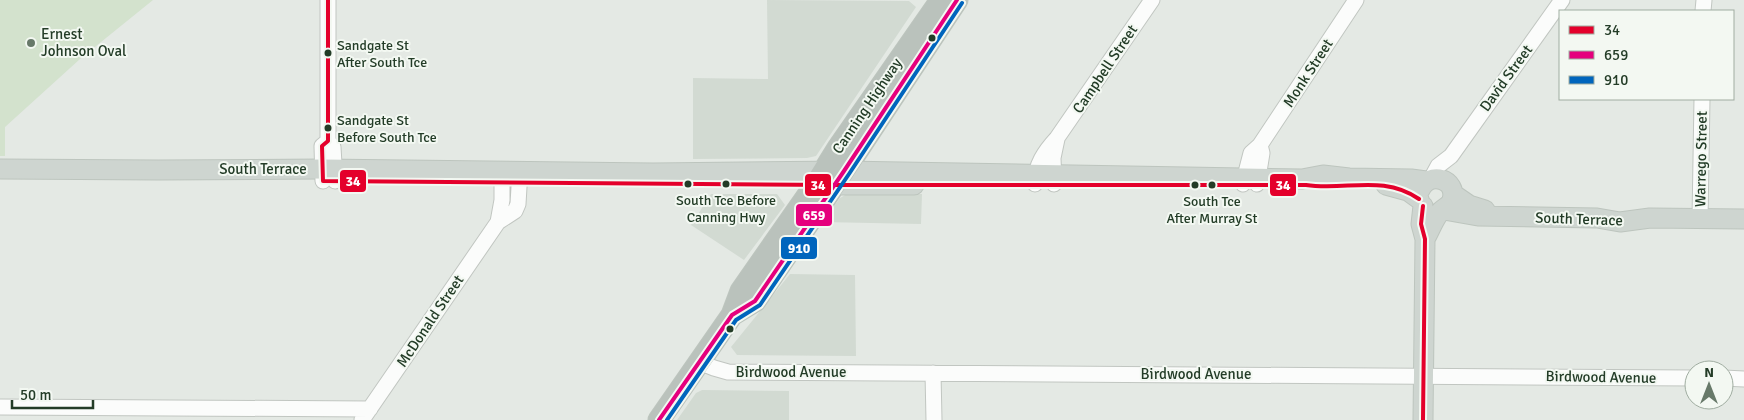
<svg xmlns="http://www.w3.org/2000/svg" width="1744" height="420" font-family="Signika,sans-serif">
<style>
.built{fill:#d2dad2}
.green{fill:#d3e2cd}
.lines{fill:none;stroke-linecap:round;stroke-linejoin:round}
.minor-casing{stroke:#c1c6c1;stroke-width:17}
.major-casing{stroke:#bdc5be;stroke-width:21}
.highway-casing{stroke:#bdc5be;stroke-width:23}
.minor{stroke:#fbfcfb;stroke-width:15}
.major{stroke:#ced5d0;stroke-width:19}
.highway{stroke:#bac2bc;stroke-width:21}
.bus-1-casing{stroke:#f3f8f2;stroke-width:8}
.bus-2-casing{stroke:#f3f8f2;stroke-width:8}
.bus-3-casing{stroke:#f3f8f2;stroke-width:8}
.bus-1{stroke:#e4002b;stroke-width:4}
.bus-2{stroke:#e5007d;stroke-width:4}
.bus-3{stroke:#0065bd;stroke-width:4}
.bus-dot{fill:#233c27;stroke:#f3f8f2;stroke-width:2}
.poi-dot{fill:#677969;stroke:#f3f8f2;stroke-width:2}
.labels{text-anchor:middle;stroke-width:4;stroke-linejoin:round;paint-order:stroke}
.bus-label{font-size:14px;fill:#233c27;stroke:#f3f8f2;text-anchor:start}
.poi-label{font-size:15px;fill:#233c27;stroke:#f3f8f2;text-anchor:start}
.street-label{font-size:15px;fill:#233c27;stroke:#f3f8f2}
.line-badge{stroke:#f3f8f2;stroke-width:2}
.badge-label{font-size:14px;text-anchor:middle;font-weight:bold;fill:#fff}
</style>
<rect width="100%" height="100%" fill="#e4e9e4"/>
<path class="built" d="M767,0L909,1L916,7L816,156L807,158L693,159V78L768,79Z
M856,193L922,194L921,224L822,222L840,198L847,194Z
M711,194H777L785,205L744,260L691,225Z
M790,274L855,275L856,356L737,355L731,347Z
M702,390L789,391V420H677L696,393Z"/>
<path class="green" d="M0,0H153L80,59L5,127V156H0Z"/>
<g class="lines">
<defs>
<path id="minor" d="M1703,11L1704,0
M328,141L333,147L335,181
M1431,179L1438,166L1451,156L1562,0
M323,181L322,146L328,141V0
M1035,184C1035,165 1045,151 1057,138L1152,0
M1054,184L1053,158L1057,139
M1243,184L1251,153L1260,145L1356,0
M1257,184L1262,153L1260,145
M1700,219L1702,99
M498,222L502,200V171
M699,362L714,368L728,372L1694,378
M933,373L934,420
M1724,378L1744,379
M0,407L370,409
M362,420L498,222L515,211L518,204L520,170"/>
<path id="major" d="M0,169L158,170L323,169L653,173L844,171L1302,179L1323,175L1349,178L1411,179L1426,181
M821,185H914
M1386,185L1408,191L1419,199
M1420,190C1429,170 1458,179 1452,200C1450,206 1445,207 1441,211C1434,218 1430,231 1425,239
M1453,194L1469,205L1485,210
M1423,206L1421,224L1425,239L1423,420
M1444,210L1478,216L1597,218L1620,222L1650,218L1744,219"/>
<path id="highway" d="M732,315L755,301L844,171L957,0
M659,420L732,315L741,291L815,185L838,148L941,0"/>
</defs>
<use href="#minor" class="minor-casing"/>
<use href="#major" class="major-casing"/>
<use href="#highway" class="highway-casing"/>
<use href="#minor" class="minor"/>
<use href="#major" class="major"/>
<use href="#highway" class="highway"/>
<defs>
<path id="bus-1" d="M328,0V141L322,146L323,181L834,185H1306C1346,191 1383,174 1419,199
M1423,206L1421,224L1425,239L1423,420"/>
<path id="bus-2" d="M659,420L732,315L755,301L844,171L957,0"/>
<path id="bus-3" d="M667,420L736,320L760,305L849,174L962,3"/>
</defs>
<use href="#bus-1" class="bus-1-casing"/>
<use href="#bus-2" class="bus-2-casing"/>
<use href="#bus-3" class="bus-3-casing"/>
<use href="#bus-1" class="bus-1"/>
<use href="#bus-2" class="bus-2"/>
<use href="#bus-3" class="bus-3"/>
</g>
<g class="bus-dot">
<circle cx="932" cy="38" r="4.5"/>
<circle cx="328" cy="53" r="4.5"/>
<circle cx="328" cy="128" r="4.5"/>
<circle cx="688" cy="184" r="4.5"/>
<circle cx="726" cy="184" r="4.5"/>
<circle cx="1195" cy="185" r="4.5"/>
<circle cx="1212" cy="185" r="4.5"/>
<circle cx="730" cy="329" r="4.5"/>
</g>
<circle class="poi-dot" cx="31" cy="43" r="5"/>
<g class="labels">
<g class="bus-label">
<text x="337" y="50">Sandgate St<tspan x="337" dy="17">After South Tce</tspan></text>
<text x="337" y="125">Sandgate St<tspan x="337" dy="17">Before South Tce</tspan></text>
<text x="726" y="205" text-anchor="middle">South Tce Before<tspan x="726" dy="17">Canning Hwy</tspan></text>
<text x="1212" y="206" text-anchor="middle">South Tce<tspan x="1212" dy="17">After Murray St</tspan></text>
</g>
<g class="poi-label">
<text x="41" y="39">Ernest<tspan x="41" dy="17">Johnson Oval</tspan></text>
</g>
<g class="street-label">
<text transform="translate(1105 69) rotate(-56)" y="5">Campbell Street</text>
<text transform="translate(1308 73) rotate(-57)" y="5">Monk Street</text>
<text transform="translate(1506 78) rotate(-54)" y="5">David Street</text>
<text transform="translate(867 106) rotate(-56)" y="5">Canning Highway</text>
<text transform="translate(1701 159) rotate(-89)" y="5">Warrego Street</text>
<text x="263" y="174">South Terrace</text>
<text transform="translate(1579 219) rotate(2)" y="5">South Terrace</text>
<text transform="translate(430 321) rotate(-56)" y="5">McDonald Street</text>
<text x="791" y="377">Birdwood Avenue</text>
<text x="1196" y="379">Birdwood Avenue</text>
<text transform="translate(1601 377) rotate(1)" y="5">Birdwood Avenue</text>
</g>
</g>
<g class="line-badge">
<rect x="339" y="169" width="28" height="24" rx="5" fill="#e4002b"/>
<rect x="804" y="173" width="28" height="24" rx="5" fill="#e4002b"/>
<rect x="1269" y="173" width="28" height="24" rx="5" fill="#e4002b"/>
<rect x="795" y="203" width="38" height="24" rx="5" fill="#e5007d"/>
<rect x="780" y="236" width="38" height="24" rx="5" fill="#0065bd"/>
</g>
<g class="badge-label">
<text x="353" y="186">34</text>
<text x="818" y="190">34</text>
<text x="1283" y="190">34</text>
<text x="814" y="220">659</text>
<text x="799" y="253">910</text>
</g>
<rect x="1559" y="10" width="175" height="90" fill="#f3f8f2" stroke="#a0ada1"/>
<rect x="1569" y="26" width="25" height="8" fill="#e4002b" stroke="#a0ada1"/>
<text x="1604" y="35" font-size="15" fill="#233c27">34</text>
<rect x="1569" y="51" width="25" height="8" fill="#e5007d" stroke="#a0ada1"/>
<text x="1604" y="60" font-size="15" fill="#233c27">659</text>
<rect x="1569" y="76" width="25" height="8" fill="#0065bd" stroke="#a0ada1"/>
<text x="1604" y="85" font-size="15" fill="#233c27">910</text>
<g transform="translate(1709 385)"><circle r="24" fill="#f3f8f2" stroke="#a0ada1"/>
<path d="M0-4L9 19L0 12L-9 19Z" fill="#677969"/>
<text y="-8" font-size="14" font-weight="bold" text-anchor="middle" fill="#233c27">N</text>
</g>
<path d="M12 400v8h81v-8" fill="none" stroke="#233c27" stroke-width="2.5"/>
<text x="20" y="400" font-size="15" fill="#233c27" stroke="#f3f8f2" stroke-width="4" paint-order="stroke">50 m</text>
</svg>
